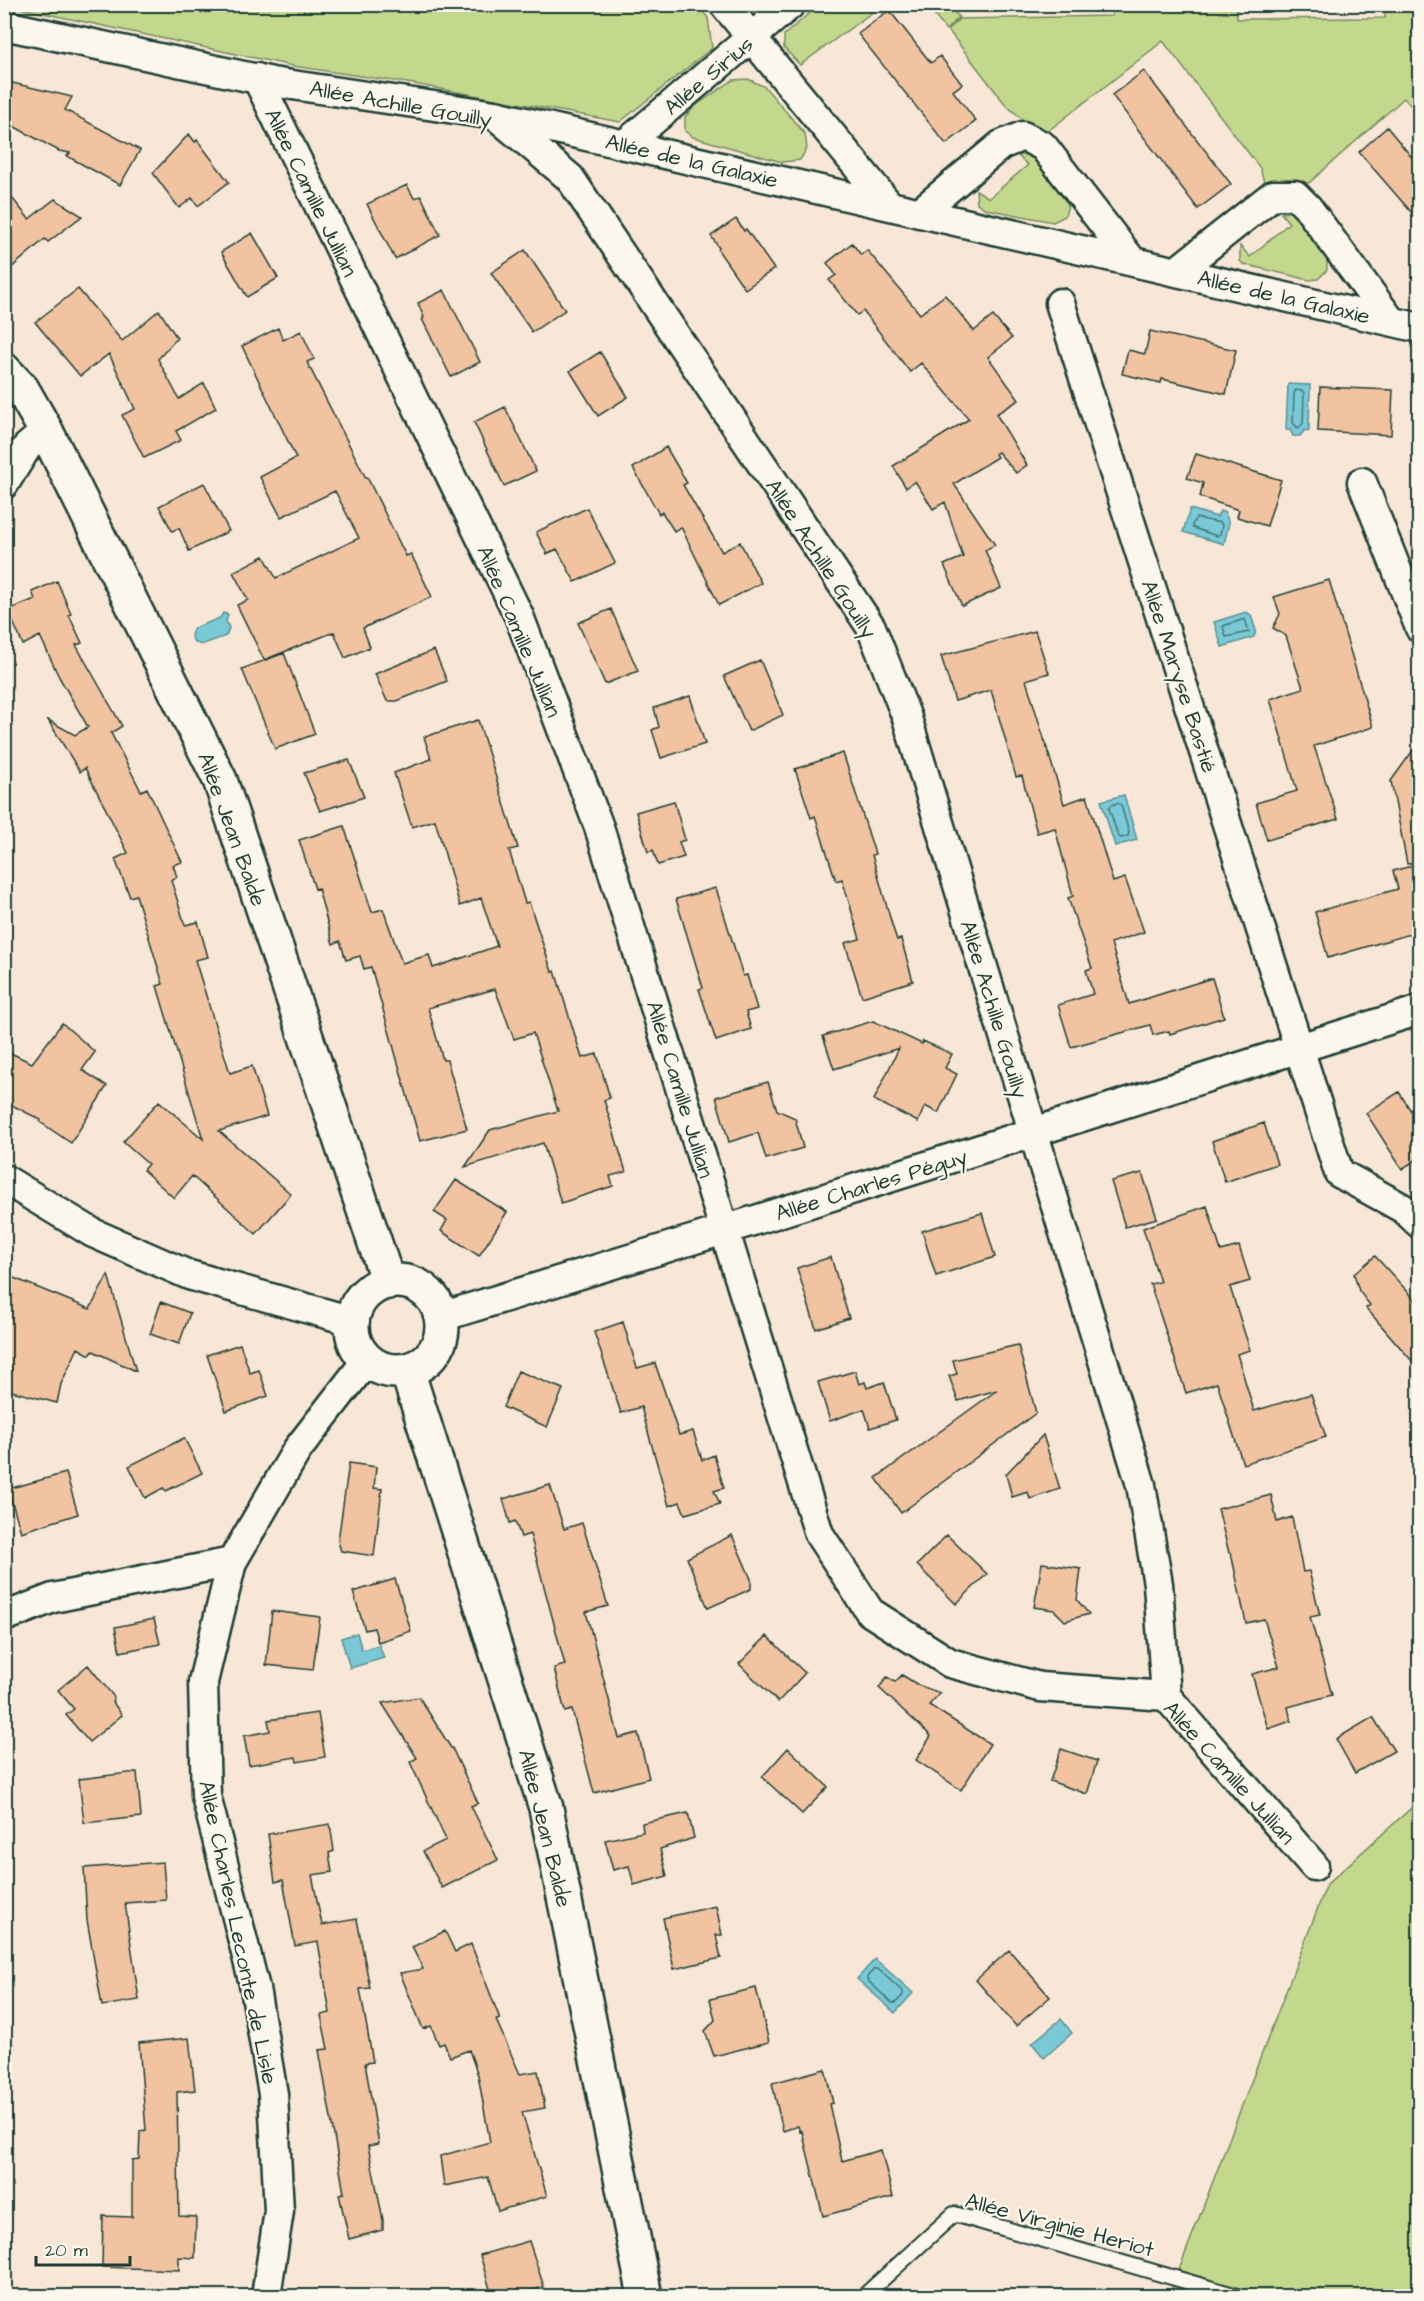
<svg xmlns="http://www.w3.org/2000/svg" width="1424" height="2301" font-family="'Architects Daughter',sans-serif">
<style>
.green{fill:#c4d88d;stroke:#728a60;stroke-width:1.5}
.water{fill:#7ac9d6;stroke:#569195;stroke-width:1.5}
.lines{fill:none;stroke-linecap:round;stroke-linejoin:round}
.shore{stroke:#437575;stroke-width:1.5}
.building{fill:#f1c3a1;stroke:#1f3d34;stroke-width:1.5}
.service-casing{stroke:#1f3d34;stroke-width:18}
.minor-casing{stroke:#1f3d34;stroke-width:33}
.tertiary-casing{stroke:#1f3d34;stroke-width:38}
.service{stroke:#fbf7ec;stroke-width:14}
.minor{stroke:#fbf7ec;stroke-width:28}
.tertiary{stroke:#fbf7ec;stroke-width:33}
.labels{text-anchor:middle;stroke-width:4.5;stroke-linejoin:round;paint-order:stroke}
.street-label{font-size:22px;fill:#1f3d34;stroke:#fbf7ec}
</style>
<rect width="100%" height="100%" fill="#f8e7d6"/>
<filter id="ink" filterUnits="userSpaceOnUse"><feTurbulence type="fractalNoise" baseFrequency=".0167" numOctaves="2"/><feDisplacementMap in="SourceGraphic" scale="12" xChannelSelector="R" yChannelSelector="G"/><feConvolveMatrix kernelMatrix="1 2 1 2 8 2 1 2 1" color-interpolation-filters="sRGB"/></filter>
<g filter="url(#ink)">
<path class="green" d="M5,5H698L708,18L712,48L620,122L414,84L293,66Z
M819,5H882L800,65L784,48V35Z
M926,5H948L959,17L946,30Z
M1112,5H1236L1237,19L1385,18V5H1419V115L1404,98L1309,183L1295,180L1264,182L1260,168L1163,41L1048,131L1029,125L1006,105L948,30L959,19L1112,16Z
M748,79L765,87L805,134L807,148L800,160L782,162L693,137L685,131V117L694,107L733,80Z
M1017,155H1030L1066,199L1068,205L1065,216L1053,222L986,209L977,203L976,190L989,198L1028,165Z
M1291,212L1327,258V270L1318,279L1309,280L1243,264L1240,261V246L1250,257L1289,223L1281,213Z
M1419,1801V2296H1169L1327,1884Z"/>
<path class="water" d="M1288,384L1310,385L1309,431L1305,430L1300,436H1293L1290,430H1286Z
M1190,509L1217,517L1220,511L1225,513L1229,523L1224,544L1183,532Z
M1246,612L1251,615L1256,631L1254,637L1222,647L1214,622Z
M223,613L228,615L226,621L229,628L226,636L201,645L194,642L191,635L194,628L220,618Z
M1124,795L1137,840L1115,846L1101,801Z
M357,1633L362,1650L379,1645L384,1658L350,1668L341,1638Z
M875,1959L913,1993L895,2013L857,1979Z
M1061,2019L1072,2033L1044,2058L1032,2043Z"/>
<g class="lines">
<path class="shore" d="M1296,390L1302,391L1304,393L1303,424L1298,428L1293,423L1294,393Z
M1196,518L1221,523L1222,526L1220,534L1217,536L1193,528L1192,525Z
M1245,619L1249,632L1226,637L1223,626Z
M1118,803L1121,805L1129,833L1128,836L1121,838L1118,836L1109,808L1111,805Z
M874,1969H878L903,1992V1995L896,2003H892L867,1980V1977Z"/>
</g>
<path class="building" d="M889,10L931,63L940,56L962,84L953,91L976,121L946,144L858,34Z
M1144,71L1231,184L1198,209L1112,95Z
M4,81L72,97L65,110L140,150L120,185L67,156L70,153L59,151L4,121Z
M1387,127L1419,166V221L1359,152Z
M189,134L195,142L197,140L229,182L198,206L192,198L179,208L153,173Z
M407,185L414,198L421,196L440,235L395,259L367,204Z
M4,188L29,219L55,199L82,216L48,242L45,239L4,274Z
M736,219L744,231L746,229L774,269L745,289L718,250L719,248L711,236Z
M252,233L278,278L247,297L221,252Z
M852,243L861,255L867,250L920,314L945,295L974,331L993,316L1012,338L988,357L1019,400L996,414L1027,465L1016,473L998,452L995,454L997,457L954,484L995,545L985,550L1001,588L962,606L944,565L963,557L945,502L933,509L915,481L906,488L893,466L969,419L921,363L910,372L863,311L857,315L829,280L836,275L827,263Z
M525,250L565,310L532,332L491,273Z
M78,289L122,341L159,310L177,338L158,359L179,399L204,383L216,408L176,431L181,440L144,458L122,415L135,409L109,354L80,376L35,322Z
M444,290L480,362L451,377L422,319L424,318L418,303Z
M278,328L283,340L301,331L314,359L307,362L366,478L367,477L406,556L411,554L432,597L363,628L370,647L345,658L334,632L264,660L237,605L248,600L233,572L264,556L276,578L359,538L335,491L281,517L260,477L296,458L242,346Z
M1150,331L1236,350L1226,394L1162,379L1161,383L1122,374L1128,350L1145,354Z
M600,352L628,397L598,416L570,371Z
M1320,387L1393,390L1391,435L1318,431Z
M505,407L536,471L504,486L474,422Z
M666,447L687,483L683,485L722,552L740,542L761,583L719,605L681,527L674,531L662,512L659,514L633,468Z
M1196,454L1281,480L1267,526L1237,517L1239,510L1200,497L1203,483L1187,478Z
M204,483L229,531L189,551L179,528L172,531L159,506Z
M587,508L615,563L575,582L557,549L547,554L536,532Z
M1329,580L1373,727L1314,746L1338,819L1267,840L1256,803L1297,791L1270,699L1303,688L1286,636L1273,628L1280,614L1274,597Z
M57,581L71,614L69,615L82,643L76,645L122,726L111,733L141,791L147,788L182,862L173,865L177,877L171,880L185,925L198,922L208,957L195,960L230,1073L252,1066L267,1116L219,1131L291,1194L256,1234L192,1176L174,1198L143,1170L148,1164L123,1142L159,1101L203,1139L157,986L163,984L136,895L130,897L115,859L128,853L85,768L80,772L48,720L75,735L88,727L59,677L40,636L23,645L8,610L35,599L32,592Z
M611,609L638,671L605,684L578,623Z
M1035,631L1049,673L1026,680L1064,804L1087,796L1113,882L1125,878L1144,932L1111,943L1129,1004L1212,978L1224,1017L1170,1034L1169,1031L1153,1035L1150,1025L1071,1047L1058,1005L1093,994L1086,970L1092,968L1068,898L1073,896L1055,828L1037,833L1022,776L1016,777L991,690L955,701L941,656Z
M434,650L447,681L397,701H387L375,674Z
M284,653L315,734L275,749L242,669Z
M760,660L783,715L749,731L724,676Z
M690,696L705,744L661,758L652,730L659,727L654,708Z
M478,720L518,848L509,850L525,903L529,902L552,972L555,971L582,1058L597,1054L610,1098L604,1100L626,1172L610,1176L613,1186L561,1203L543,1143L465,1167L490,1130L558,1111L533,1033L514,1039L495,989L428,1008L443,1060H447L467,1129L420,1141L371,967L364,969L360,956L346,960L340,941L333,944L318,888L315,889L299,840L344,826L372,912L383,909L402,963L429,955L433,968L497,946L481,898L460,906L435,820L412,827L394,773L431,759L424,737Z
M1419,742V863L1407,864L1391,781Z
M843,753L875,854L872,855L893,928L897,940L901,939L913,981L862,997L845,943L860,939L842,879L836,881L815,816L811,818L795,769Z
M349,760L364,797L320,811L304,773Z
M674,801L685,840L679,842L684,857L658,865L653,850L648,852L636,812Z
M1419,864V939L1412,940L1410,934L1328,958L1315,912L1398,889L1393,871Z
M716,888L743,976L747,975L757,1009L746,1012L751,1029L716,1041L699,989L703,988L676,899Z
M873,1021L922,1044L923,1041L952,1054L945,1068L957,1074L938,1113L925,1106L918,1122L874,1100L899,1048L834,1069L823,1036Z
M62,1023L95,1052L82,1070L107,1086L71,1143L40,1122L41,1120L4,1101V1050L32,1063Z
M768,1082L777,1110L795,1118L803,1148L766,1159L758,1133L729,1142L716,1097Z
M1399,1092L1411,1111L1419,1106V1158L1402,1169L1366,1113Z
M1264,1123L1277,1164L1225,1182L1212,1141Z
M1142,1173L1157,1218L1125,1227L1111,1181Z
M456,1180L507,1212L479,1256L441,1231L447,1220L434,1212Z
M1207,1206L1221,1251L1239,1246L1250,1281L1230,1287L1250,1350L1237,1354L1254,1411L1311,1394L1326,1437L1243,1464L1217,1383L1186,1393L1150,1284L1160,1282L1143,1228Z
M982,1213L995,1257L936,1276L922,1231Z
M1375,1256L1419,1304V1369L1366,1308L1370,1305L1359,1291L1354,1274Z
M831,1257L849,1318L816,1329L797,1268Z
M4,1274L90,1309L108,1275L136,1371L93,1351L90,1355L78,1348L61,1384L57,1403L4,1389Z
M161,1302L190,1313L179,1344L150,1334Z
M623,1322L637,1368L655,1363L679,1435L693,1431L702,1460L714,1455L724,1488L714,1491L720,1504L685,1514L680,1502L669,1506L641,1407L621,1413L594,1332Z
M240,1344L250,1373L259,1370L268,1396L226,1411L207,1355Z
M1018,1345L1036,1413L901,1513L876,1478L997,1390L958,1401L949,1376L957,1374L953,1360Z
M518,1371L563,1389L547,1427L503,1407Z
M855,1371L859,1384L865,1382L867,1388L884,1382L896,1420L870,1428L864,1409L830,1421L818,1382Z
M1043,1435L1060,1489L1030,1499L1028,1492L1012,1497L1006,1474Z
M184,1438L202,1473L166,1491L163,1488L145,1498L129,1466Z
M349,1463L376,1467L374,1488L382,1489L374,1556L341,1551L338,1541Z
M66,1473L78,1514L21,1532L8,1489Z
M550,1485L564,1529L582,1523L608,1606L586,1612L619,1738L638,1733L649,1778L594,1793L572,1710L565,1712L554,1668L565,1665L530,1534L521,1537L515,1521L510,1523L503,1499Z
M1271,1495L1277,1522L1292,1517L1303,1572L1309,1571L1320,1615L1310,1617L1332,1695L1288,1707L1291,1721L1268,1729L1252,1674L1279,1667L1264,1619L1246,1623L1231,1553H1229L1218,1509Z
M732,1535L751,1579V1589L708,1608L687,1558Z
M947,1535L987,1574L956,1604L917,1565Z
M1042,1563L1081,1569L1077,1600L1089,1614L1065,1621L1054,1610L1034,1607Z
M395,1579L411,1631L378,1642L374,1628L365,1630L353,1592Z
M272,1611L320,1617L313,1670L266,1665Z
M154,1619L160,1644L120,1652L115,1627Z
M767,1636L805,1673L778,1702L739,1664Z
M88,1665L114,1697L112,1701L122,1715L89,1742L66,1715L74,1709L58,1690Z
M902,1675L918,1685L940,1693L929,1705L990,1744L961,1790L916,1760L931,1736L879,1688L887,1677L895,1682Z
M419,1697L451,1748H452L478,1803L471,1806L498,1860L442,1888L423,1851L446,1840L410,1762L417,1758L382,1703Z
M318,1713L325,1757L297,1762L296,1757L249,1765L244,1736L270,1731L268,1720Z
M1373,1717L1394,1751L1355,1773L1336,1739Z
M788,1748L828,1787L802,1814L762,1777Z
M1061,1749L1097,1761L1087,1794L1050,1781Z
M137,1772L141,1817L84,1823L79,1779Z
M688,1813L694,1838L660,1849L667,1876L634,1885L629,1866L613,1870L605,1840L643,1832L642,1823Z
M330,1824L334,1851L329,1853L332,1872L312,1875L322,1925L357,1919L370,1988L360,1989L373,2062L365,2063L379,2144L368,2146L383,2220V2230L349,2239L339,2194L344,2193L319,2050L328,2049L321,2015L330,2013L318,1942L295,1946L283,1880L275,1882L268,1834Z
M163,1862L166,1900L125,1903L139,2000L102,2006L87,1920L84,1868Z
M716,1906L722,1935H716L721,1958L674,1969L663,1918Z
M445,1931L455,1952L471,1944L500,2019L496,2020L520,2074L538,2071L545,2108L522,2112L547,2196L498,2211L488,2177L444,2186L440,2156L490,2142L478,2075L469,2050L450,2057L444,2043L439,2045L431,2026L423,2029L400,1973L423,1969L412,1947Z
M1009,1950L1050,1997L1016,2026L976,1980Z
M756,1988L769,2042L714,2056L705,2031L715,2020L710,1999Z
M189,2038L195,2090L177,2092L179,2216L196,2217L195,2258L179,2257V2270L102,2267L103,2216L132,2217V2160L139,2159L140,2131L146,2130L139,2043Z
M825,2069L833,2103L829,2104L842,2161L881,2150L893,2197L823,2216L802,2131L800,2132L798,2126L783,2131L772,2083Z
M529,2241L544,2287L511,2296H492L480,2255Z"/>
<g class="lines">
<defs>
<path id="service" d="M864,2296L954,2214L1237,2296"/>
<path id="minor" d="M724,4L889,205
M4,25L272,82L495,115L1420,328
M257,78L519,616L599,827L819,1534L870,1612L950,1663L1040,1687L1166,1696L1314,1866
M495,115L570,178L871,627L907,718L1141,1485L1158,1584L1166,1696
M624,145L791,4
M919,213L1001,145L1023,136L1043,146L1133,262
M1177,271L1273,195H1295L1308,208L1391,321
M1060,303L1339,1173L1404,1209L1420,1224
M1362,482L1420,628
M4,484L27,447L46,431
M4,1179L93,1233L189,1275L352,1321
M441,1317L724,1230L1420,1010
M4,1617L53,1598L232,1562
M266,2296L279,2211L273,2094L255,1988L206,1796L203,1682L232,1562L297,1450L367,1360"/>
<path id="tertiary" d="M4,370L22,389L46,431L220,780L388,1282
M352 1326a45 45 0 1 1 90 0a45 45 0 1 1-90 0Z
M407,1370L546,1808L645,2296"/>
</defs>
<use href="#service" class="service-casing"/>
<use href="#minor" class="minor-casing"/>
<use href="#tertiary" class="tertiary-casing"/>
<use href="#service" class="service"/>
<use href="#minor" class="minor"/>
<use href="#tertiary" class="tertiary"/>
</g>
</g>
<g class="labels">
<g class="street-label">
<text transform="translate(708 75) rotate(-40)" y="8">Allée Sirius</text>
<text transform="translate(401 103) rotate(10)" y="8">Allée Achille Gouilly</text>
<text transform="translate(692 160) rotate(13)" y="8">Allée de la Galaxie</text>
<text transform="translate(312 192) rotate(64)" y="8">Allée Camille Jullian</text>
<text transform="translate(1284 296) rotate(13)" y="8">Allée de la Galaxie</text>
<text transform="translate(822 558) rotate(57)" y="8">Allée Achille Gouilly</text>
<text transform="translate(520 631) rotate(67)" y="8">Allée Camille Jullian</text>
<text transform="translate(1180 676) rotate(72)" y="8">Allée Maryse Bastié</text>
<text transform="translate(233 829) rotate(70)" y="8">Allée Jean Balde</text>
<text transform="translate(995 1009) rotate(73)" y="8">Allée Achille Gouilly</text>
<text transform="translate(681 1089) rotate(73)" y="8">Allée Camille Jullian</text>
<text transform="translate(871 1184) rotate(-17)" y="8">Allée Charles Péguy</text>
<text transform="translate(1230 1772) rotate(48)" y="8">Allée Camille Jullian</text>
<text transform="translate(546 1828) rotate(76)" y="8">Allée Jean Balde</text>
<text transform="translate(239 1932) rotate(78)" y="8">Allée Charles Leconte de Lisle</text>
<text transform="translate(1060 2224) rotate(15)" y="8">Allée Virginie Heriot</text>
</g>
</g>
<rect width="1424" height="2301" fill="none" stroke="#fbf7ec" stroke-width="24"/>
<rect x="12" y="12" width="1400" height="2277" fill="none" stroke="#1f3d34" stroke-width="2" filter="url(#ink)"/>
<path d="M36 2256v9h94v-9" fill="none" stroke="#1f3d34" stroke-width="3"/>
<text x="45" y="2256" font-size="18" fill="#1f3d34" stroke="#fbf7ec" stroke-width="4.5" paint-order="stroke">20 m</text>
</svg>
